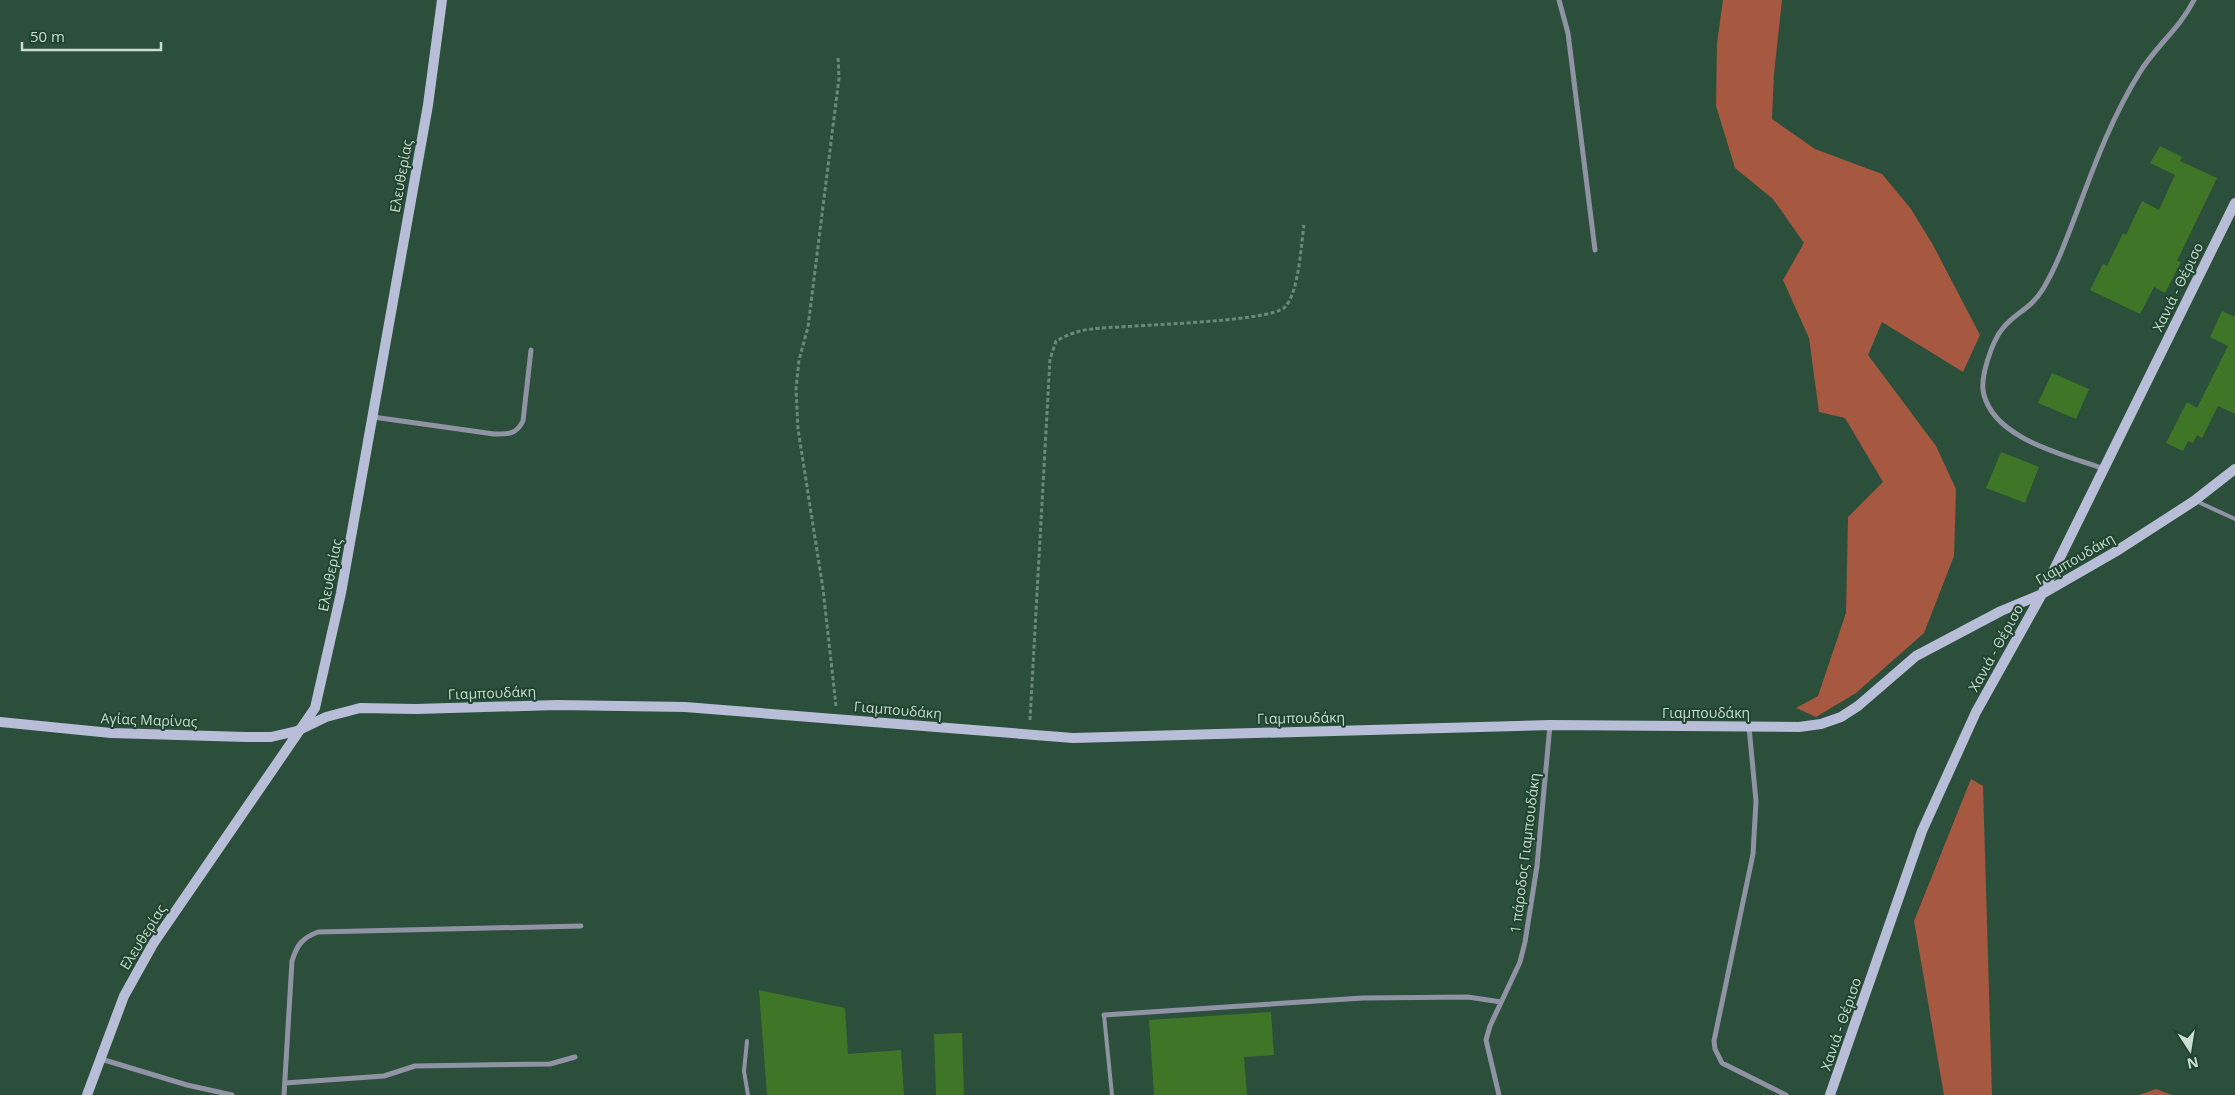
<svg xmlns="http://www.w3.org/2000/svg" width="2235" height="1095" font-family="'Open Sans',sans-serif">
<style>
.green{fill:#a65841}
.building{fill:#3f7527}
.lines{fill:none;stroke-linecap:round;stroke-linejoin:round}
.path{stroke:#6c8977;stroke-width:3;stroke-dasharray:4 2.5;stroke-linecap:butt}
.lane{stroke:#9093a4;stroke-width:4}
.street{stroke:#9093a4;stroke-width:5}
.secondary{stroke:#b9bed8;stroke-width:10}
.labels{text-anchor:middle;stroke-width:4;stroke-linejoin:round;paint-order:stroke}
.street-label{font-size:14px;fill:#c9ddd0;stroke:#214430}
</style>
<rect width="100%" height="100%" fill="#2b4f3a"/>
<path class="green" d="M1723,0H1782L1774,74L1772,119L1815,149L1882,174L1911,209L1933,245L1980,335L1963,372L1882,322L1868,355L1936,446L1956,489L1954,556L1924,633L1856,693L1816,717L1796,708L1818,696L1846,613L1848,517L1883,482L1845,418L1819,412L1809,338L1783,280L1804,243L1773,199L1735,168L1716,106L1717,43Z
M1971,779L1983,786L1992,1095H1944L1914,921Z
M2156,1089L2172,1095H2139Z"/>
<path class="building" d="M2160,146L2182,157L2180,161L2217,178L2177,261L2181,262L2165,293L2154,287L2140,314L2090,290L2103,264L2107,266L2123,233L2126,235L2142,201L2159,210L2175,175L2150,163Z
M2222,311L2235,317V414L2218,406L2202,438L2197,435L2193,443L2188,441L2183,451L2166,443L2187,402L2197,408L2228,346L2210,337Z
M2052,373L2089,389L2076,419L2038,403Z
M2001,452L2039,467L2025,503L1986,488Z
M759,990L845,1008L848,1054L901,1050L904,1095H767Z
M1271,1012L1274,1055L1244,1057L1247,1095H1154L1149,1020Z
M962,1033L964,1095H936L934,1034Z"/>
<g class="lines">
<path class="path" d="M836,706L823,589L798,429L796,389L799,360L808,327L839,78L838,57
M1030,720L1050,359L1056,341C1067,335 1079,330 1092,329C1122,325 1270,323 1285,307C1299,292 1301,245 1304,225"/>
<path class="lane" d="M2196,501L2235,519
M1104,1015L1112,1095
M747,1041L744,1071L748,1095"/>
<path class="street" d="M1559,0L1568,33L1595,250
M373,417L494,434C508,434 516,435 523,421L531,350
M2104,469C2066,455 1996,440 1984,395C1979,379 1992,341 2003,328C2016,312 2030,310 2043,289C2058,264 2067,237 2078,209C2095,163 2113,115 2140,72C2156,46 2180,28 2194,0
M1749,727L1756,801L1753,854L1714,1041L1715,1049L1722,1063L1786,1095
M1104,1015L1363,998L1468,997L1501,1002
M101,1059L187,1085L232,1095
M285,1083L384,1076L415,1066L550,1064L575,1057
M284,1095L292,961C297,945 302,938 318,932L581,926
M1499,1095L1486,1040L1490,1026L1520,962L1525,942L1537,866L1550,725"/>
<path class="secondary" d="M0,722L111,733L246,737H271L297,731L326,717L360,708L416,709L557,705L685,707L1073,738L1550,725L1799,727L1821,724L1841,717L1858,706L1916,656L2001,611L2042,594L2115,552L2194,501L2235,469
M87,1095L124,996L153,944L315,708L341,593L428,105L442,0
M1830,1095L1922,831L1976,712L2042,594L2235,203"/>
</g>
<g class="labels">
<g class="street-label">
<text transform="translate(401 176) rotate(-80)" y="5">Ελευθερίας</text>
<text transform="translate(2178 287) rotate(-64)" y="5">Χανιά - Θέρισο</text>
<text transform="translate(2075 559) rotate(-30)" y="5">Γιαμπουδάκη</text>
<text transform="translate(330 575) rotate(-79)" y="5">Ελευθερίας</text>
<text transform="translate(1996 648) rotate(-61)" y="5">Χανιά - Θέρισο</text>
<text transform="translate(492 693) rotate(-2)" y="5">Γιαμπουδάκη</text>
<text transform="translate(898 710) rotate(5)" y="5">Γιαμπουδάκη</text>
<text x="1706" y="718">Γιαμπουδάκη</text>
<text transform="translate(1301 718) rotate(-1)" y="5">Γιαμπουδάκη</text>
<text transform="translate(149 720) rotate(2)" y="5">Αγίας Μαρίνας</text>
<text transform="translate(1525 853) rotate(-83)" y="5">1 πάροδος Γιαμπουδάκη</text>
<text transform="translate(143 937) rotate(-58)" y="5">Ελευθερίας</text>
<text transform="translate(1841 1024) rotate(-71)" y="5">Χανιά - Θέρισο</text>
</g>
</g>
<g transform="translate(2190 1050) rotate(168)" stroke="#214430" stroke-width="4" paint-order="stroke">
<path d="M0-4L9 19L0 12L-9 19Z" fill="#c9ddd0"/>
<text y="-8" font-size="14" font-weight="bold" text-anchor="middle" fill="#c9ddd0">N</text>
</g>
<path d="M22 42v8h139v-8" fill="none" stroke="#c9ddd0" stroke-width="2.5"/>
<text x="30" y="42" font-size="15" fill="#c9ddd0" stroke="#214430" stroke-width="4" paint-order="stroke">50 m</text>
</svg>
